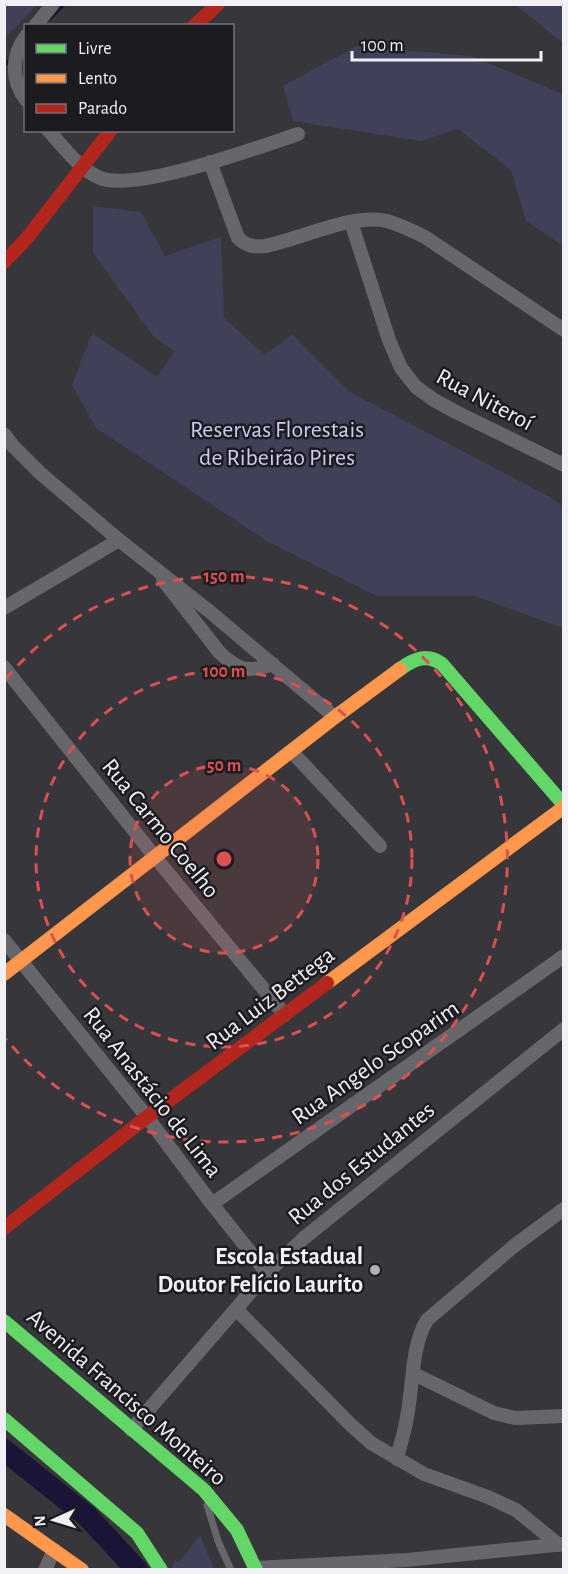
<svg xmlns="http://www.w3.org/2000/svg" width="568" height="1574" font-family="'Alegreya Sans',sans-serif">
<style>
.green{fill:#404058}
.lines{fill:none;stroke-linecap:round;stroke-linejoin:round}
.stream{stroke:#1a1436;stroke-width:4}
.river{stroke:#1a1436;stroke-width:22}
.lane{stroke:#66666b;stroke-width:7}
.street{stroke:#66666b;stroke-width:14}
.fast{stroke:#63d668;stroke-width:14}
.slow{stroke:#ff974d;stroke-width:14}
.jam{stroke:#b3261e;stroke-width:14}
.ring{fill:none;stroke:#db5051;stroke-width:3;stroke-dasharray:10 8}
.poi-dot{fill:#afafb5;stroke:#1c1c20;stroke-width:2}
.labels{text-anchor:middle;stroke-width:5;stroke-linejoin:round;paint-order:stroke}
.street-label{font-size:24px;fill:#f0f0f6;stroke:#1c1c20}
.park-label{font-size:24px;fill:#cccbf6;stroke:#1c1c20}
.poi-label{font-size:24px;font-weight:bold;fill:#f0f0f6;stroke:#1c1c20;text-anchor:end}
.centre{fill:#db5051;stroke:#1c1c20;stroke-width:3}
.ring-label{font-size:18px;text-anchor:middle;font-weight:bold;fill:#db5051;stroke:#1c1c20;stroke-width:5;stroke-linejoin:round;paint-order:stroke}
</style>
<rect width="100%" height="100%" fill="#36363b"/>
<path class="green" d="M5,4L37,5L5,38L4,5Z
M516,5H563V43Z
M357,46L471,56L563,94V246L526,221L511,170L458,129L421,141L293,121L283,86Z
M93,206L141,212L165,256L221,237L224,318L265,355L292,334L350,392L552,498L563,506V628L475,596H377L265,540L96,428L72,385L92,333L157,377L175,351L154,337L93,253Z
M200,1535L214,1569H172L175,1559L177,1562L181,1560Z"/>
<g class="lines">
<path class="stream" d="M49,19L64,4
M4,65L11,59"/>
<path class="river" d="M4,1450L87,1516L137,1570"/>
<path class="lane" d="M207,1505L218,1541L231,1570"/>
<path class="street" d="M35,26L53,4
M26,36C11,56 11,80 26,100
M48,130C63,146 81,172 103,179C142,190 256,148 298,134
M210,162L238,238C247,246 253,247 265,246C302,239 350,213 387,221C401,225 413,231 425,237L564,330
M351,222L389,340L401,368L416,387L434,400L456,412L564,465
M4,434L13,446L40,473L119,540L209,611L335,717
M163,580L219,652C239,671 248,673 273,664
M4,608L119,540
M4,667L155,857L285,1015
M292,752L380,846
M4,940L147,1117L212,1204L267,1273
M212,1204L564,956
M236,1309L351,1425L371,1443L424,1474L488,1497L516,1510L559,1545
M414,1374L494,1413L515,1418L564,1416
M131,1430L267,1273L304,1238L564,1029
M397,1459C400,1445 405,1431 407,1417C413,1388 411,1346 427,1320L514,1246L564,1209
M255,1568L407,1560L564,1544
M45,1570L54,1550"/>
<path class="fast" d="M400,669C414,659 427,653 442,664L564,805
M4,1321L204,1490L237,1530L256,1570
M4,1419L137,1533L161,1570"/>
<path class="slow" d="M4,974L335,717L400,669
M327,983L564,807
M4,1515L82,1570"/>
<path class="jam" d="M194,26L218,4
M4,262L27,238L111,130
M4,1228L147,1117L327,983"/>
</g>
<circle cx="224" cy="859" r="94" fill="#db5051" fill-opacity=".12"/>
<g class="ring">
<circle cx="224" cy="859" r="94"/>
<circle cx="224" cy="859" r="188"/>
<path d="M6 679A283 283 0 1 1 6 1039"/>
</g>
<circle class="poi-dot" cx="375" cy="1270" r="6"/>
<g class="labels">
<g class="street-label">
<text transform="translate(485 399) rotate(28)" y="8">Rua Niteroí</text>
<text transform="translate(161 828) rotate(51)" y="8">Rua Carmo Coelho</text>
<text transform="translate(270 998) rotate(-37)" y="8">Rua Luiz Bettega</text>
<text transform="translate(375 1062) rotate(-35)" y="8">Rua Angelo Scoparim</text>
<text transform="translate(153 1092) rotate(52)" y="8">Rua Anastácio de Lima</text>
<text transform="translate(361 1163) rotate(-39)" y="8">Rua dos Estudantes</text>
<text transform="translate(127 1397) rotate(41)" y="8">Avenida Francisco Monteiro</text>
</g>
<g class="park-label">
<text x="277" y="437">Reservas Florestais<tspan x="277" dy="28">de Ribeirão Pires</tspan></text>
</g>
<g class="poi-label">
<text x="363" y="1264">Escola Estadual<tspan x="363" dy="28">Doutor Felício Laurito</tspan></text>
</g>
</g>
<circle cx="224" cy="859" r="9" class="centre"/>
<g class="ring-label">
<text x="224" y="582">150 m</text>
<text x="224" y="677">100 m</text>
<text x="224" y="771">50 m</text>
</g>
<rect width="568" height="1574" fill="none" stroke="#f0f0f6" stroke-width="12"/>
<rect x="24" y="24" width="210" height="108" fill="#1c1c20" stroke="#717176" stroke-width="1.5"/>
<rect x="36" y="44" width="30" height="9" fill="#63d668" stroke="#717176" stroke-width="1.5"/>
<text x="78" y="54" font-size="18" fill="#f0f0f6">Livre</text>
<rect x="36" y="74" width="30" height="9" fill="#ff974d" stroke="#717176" stroke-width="1.5"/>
<text x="78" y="84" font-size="18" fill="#f0f0f6">Lento</text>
<rect x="36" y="104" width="30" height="9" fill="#b3261e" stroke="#717176" stroke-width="1.5"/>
<text x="78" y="114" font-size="18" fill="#f0f0f6">Parado</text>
<g transform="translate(54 1520) rotate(266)" stroke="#1c1c20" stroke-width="4.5" paint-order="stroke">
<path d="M0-4.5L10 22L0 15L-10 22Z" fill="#f0f0f6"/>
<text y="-9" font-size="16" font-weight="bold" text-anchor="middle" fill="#f0f0f6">N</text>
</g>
<path d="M352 51v9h189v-9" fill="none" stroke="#f0f0f6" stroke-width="3"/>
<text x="361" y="51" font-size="18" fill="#f0f0f6" stroke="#1c1c20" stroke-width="4.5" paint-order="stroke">100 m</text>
</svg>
